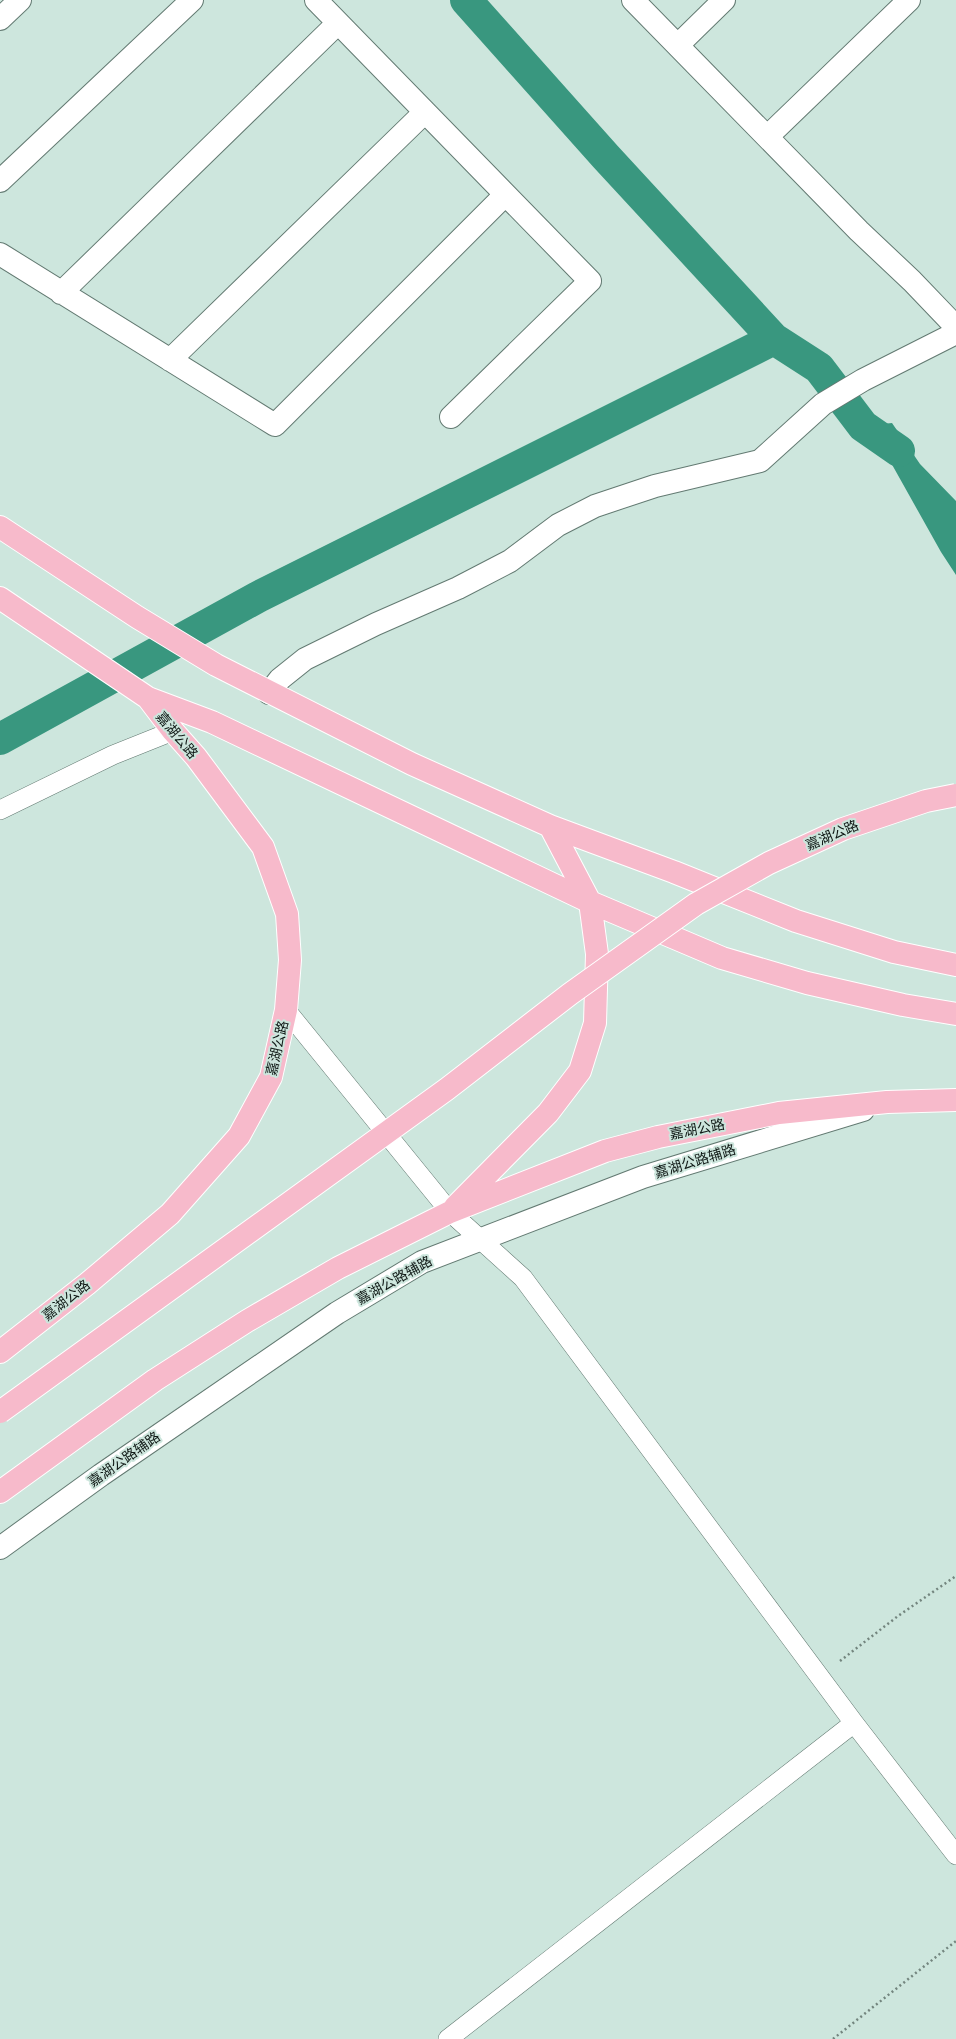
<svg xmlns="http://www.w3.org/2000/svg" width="956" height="2039" font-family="Lato,'Noto Sans SC',sans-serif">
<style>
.water{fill:#39977f}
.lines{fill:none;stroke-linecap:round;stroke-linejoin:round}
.canal{stroke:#39977f;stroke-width:32}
.lane-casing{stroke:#637a72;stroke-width:20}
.street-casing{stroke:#637a72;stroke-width:24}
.primary-casing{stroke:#fff;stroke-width:24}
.path{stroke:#73857e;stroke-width:2.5;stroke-dasharray:2 3;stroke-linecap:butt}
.lane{stroke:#fff;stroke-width:19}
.street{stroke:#fff;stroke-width:22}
.primary{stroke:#f7bacb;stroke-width:22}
.primary-bridge-casing{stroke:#fff;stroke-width:24;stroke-linecap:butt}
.primary-bridge{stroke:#f7bacb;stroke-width:22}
.labels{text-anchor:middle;stroke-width:4;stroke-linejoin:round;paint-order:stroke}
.street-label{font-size:14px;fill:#111a17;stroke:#cde6dd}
</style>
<rect width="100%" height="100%" fill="#cde6dd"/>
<path class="water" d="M892,423L920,464L956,501V575L941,552L890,461L863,426Z"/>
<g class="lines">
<path class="canal" d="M466,0L606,157L774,339L819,368L863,426L899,451
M0,739L258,597L774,339"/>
<defs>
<path id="lane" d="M0,810L113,755L173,731
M286,1010L450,1212L523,1278L854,1723L956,1855
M448,2039L854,1723"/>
<path id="street" d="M316,0L590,281L451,417
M633,0L859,231L912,281L956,327
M0,19L20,0
M678,45L724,0
M767,137L909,0
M0,181L192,0
M0,254L275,425L505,195
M61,293L338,23
M170,360L425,112
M269,693L280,679L305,659L376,624L458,588L510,561L558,525L595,506L655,486L760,461L823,404L863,380L956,333
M0,1548L101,1475L337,1313L422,1262L643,1177L863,1110"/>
<path id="primary" d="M0,527L137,617L216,665L412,764L550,826L674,872L796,921L894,952L956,965
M0,598L148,698L212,722L590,902L722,958L807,983L903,1005L956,1014
M455,1207L548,1113L580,1071L595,1023L597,954L590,902L550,826
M0,1352L87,1284L170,1214L239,1136L271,1077L286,1010L290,960L287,914L263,847L196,757L173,731L148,698
M0,1492L155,1380L247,1321L338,1268L450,1212L605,1151L658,1137L779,1113L887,1102L956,1100"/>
</defs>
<use href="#lane" class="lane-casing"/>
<use href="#street" class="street-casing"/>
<use href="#primary" class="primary-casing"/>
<path class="path" d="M840,1661L898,1616L956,1576
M833,2039L956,1941"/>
<use href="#lane" class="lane"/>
<use href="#street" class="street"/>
<use href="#primary" class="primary"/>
<defs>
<path id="primary-bridge" d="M0,1412L447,1089L570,994L696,904L769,863L843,829L926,801L956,795"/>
</defs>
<use href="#primary-bridge" class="primary-bridge-casing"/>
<use href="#primary-bridge" class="primary-bridge"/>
</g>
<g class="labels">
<g class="street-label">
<text transform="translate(177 735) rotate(50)" y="5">嘉湖公路</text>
<text transform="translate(832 835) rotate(-23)" y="5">嘉湖公路</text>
<text transform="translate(277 1048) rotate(-77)" y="5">嘉湖公路</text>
<text transform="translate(697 1129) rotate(-11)" y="5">嘉湖公路</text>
<text transform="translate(695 1161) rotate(-17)" y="5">嘉湖公路辅路</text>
<text transform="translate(394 1280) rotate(-29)" y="5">嘉湖公路辅路</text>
<text transform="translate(66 1300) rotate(-38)" y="5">嘉湖公路</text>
<text transform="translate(124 1459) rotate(-35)" y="5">嘉湖公路辅路</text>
</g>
</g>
</svg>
